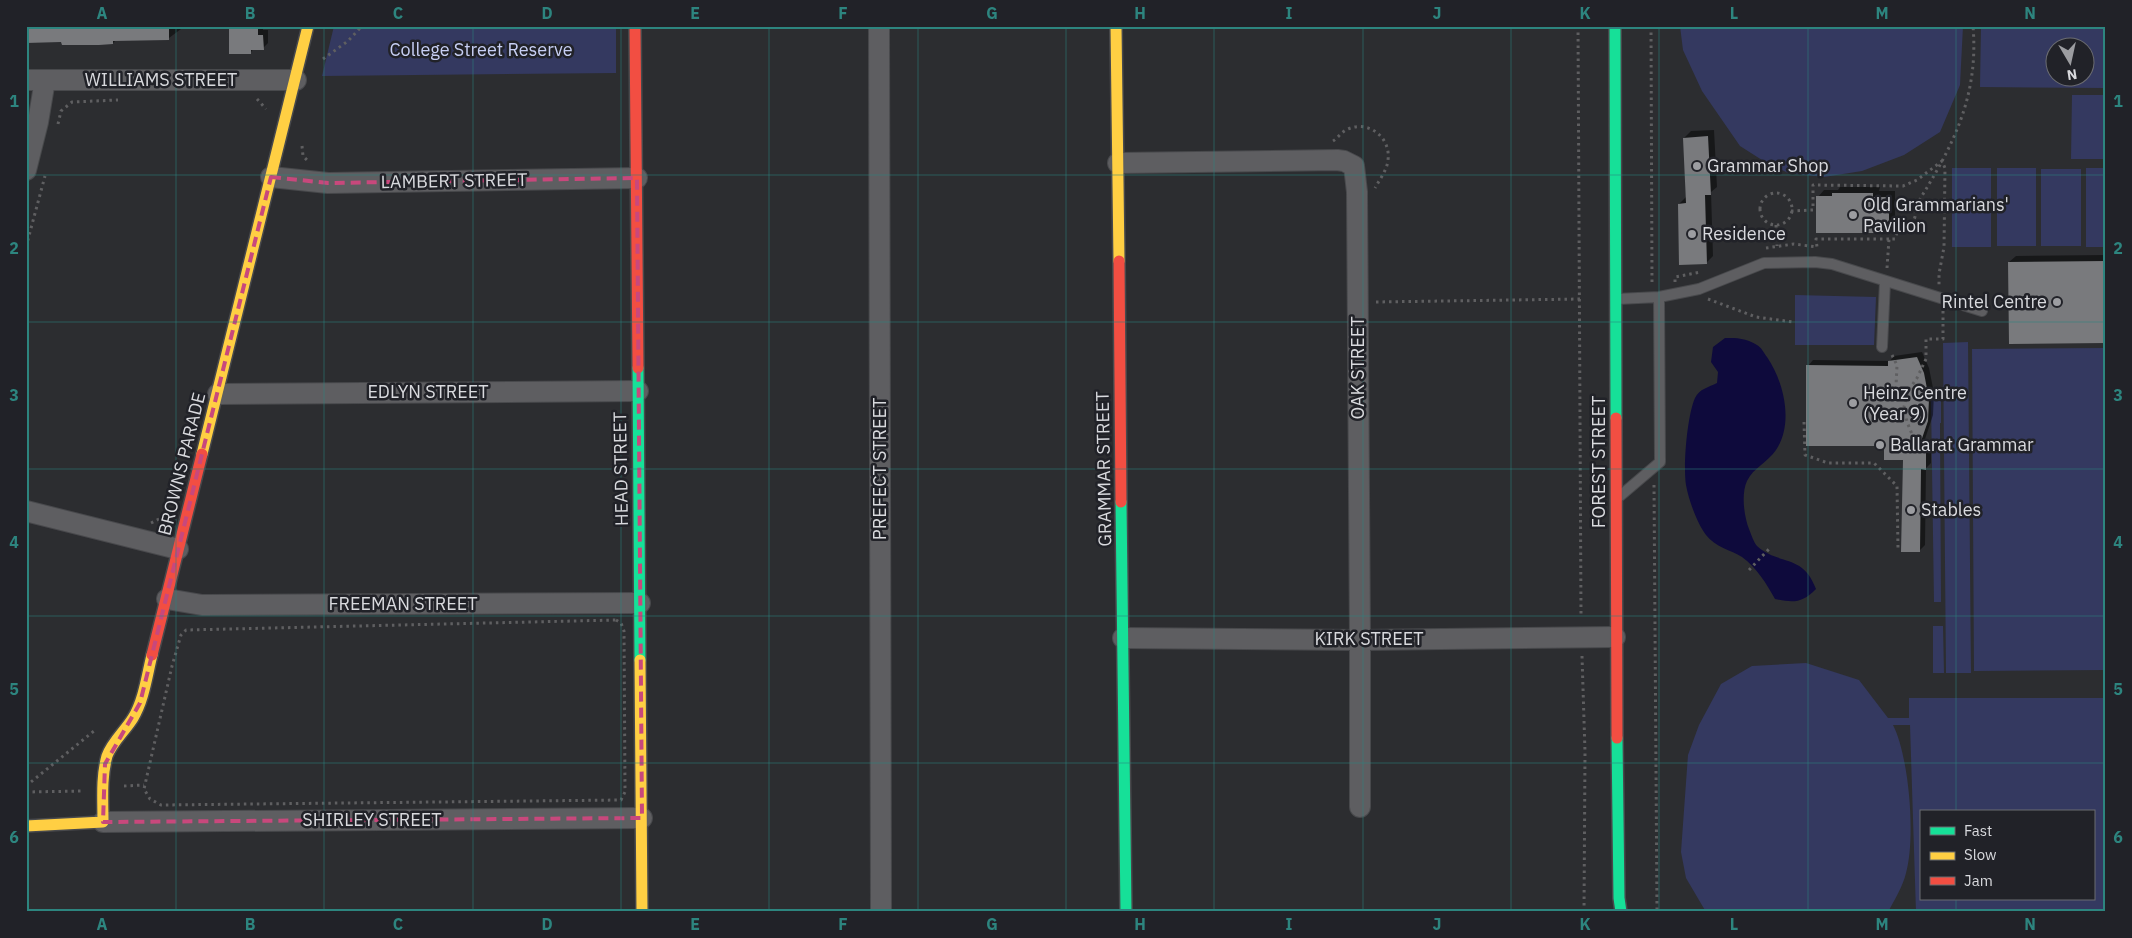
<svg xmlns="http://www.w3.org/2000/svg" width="2132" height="938" font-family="'IBM Plex Sans',sans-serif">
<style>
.green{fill:#343960;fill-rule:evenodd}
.water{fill:#0e0a3c}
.shadow{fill:#0007}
.building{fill:#797a7d}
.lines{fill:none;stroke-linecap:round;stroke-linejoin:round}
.lane-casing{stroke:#48494c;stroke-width:12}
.street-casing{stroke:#48494c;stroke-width:22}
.fast-casing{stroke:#48494c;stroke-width:14}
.slow-casing{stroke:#48494c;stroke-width:14}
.jam-casing{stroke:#48494c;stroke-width:14}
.path{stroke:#5f5f61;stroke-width:3;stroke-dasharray:2.5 4;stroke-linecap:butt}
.lane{stroke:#5e5e61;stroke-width:10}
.street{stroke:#5e5e61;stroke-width:20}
.fast{stroke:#16e098;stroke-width:11}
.slow{stroke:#ffcf43;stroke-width:11}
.jam{stroke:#f24e42;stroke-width:11}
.marked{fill:none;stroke:#c8487c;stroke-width:4;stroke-dasharray:10 6;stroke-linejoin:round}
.grid{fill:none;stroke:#2d857f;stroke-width:1;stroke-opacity:0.55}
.poi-dot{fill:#9c9da1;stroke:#212228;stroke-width:2}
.labels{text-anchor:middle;stroke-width:5;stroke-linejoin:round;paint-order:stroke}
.park-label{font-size:18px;fill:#c7cff4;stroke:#212228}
.street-label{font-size:18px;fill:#d9dade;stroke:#212228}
.poi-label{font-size:18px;fill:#d9dade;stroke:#212228;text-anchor:start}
.neatline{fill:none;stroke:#2d857f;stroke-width:2}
.grid-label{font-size:16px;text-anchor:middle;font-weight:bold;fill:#2d857f}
</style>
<rect width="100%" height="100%" fill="#2c2d30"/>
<path class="green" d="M334,26H616V73L322,76Z
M1680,26H1963L1960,85L1940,132L1904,155L1862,171L1824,177L1788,173L1762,160L1740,146L1702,91L1683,50Z
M1981,26H2106V88L1980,87ZM2054,48H2084V78H2054Z
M2072,95H2106V159H2071Z
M1952,168H1991V247H1952Z
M1997,168H2036V246H1997Z
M2086,168H2106V247H2086Z
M2041,169H2081V246H2041Z
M1795,295L1876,297L1874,345H1795Z
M1968,342L1971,673H1946L1943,343Z
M2106,348V670L1974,671L1972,349Z
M1931,400H1941V423H1940L1941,602H1934Z
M1933,626H1943L1944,673H1933Z
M1806,663L1859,680L1888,718H1909V698H2106V912H1916L1910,725H1893C1909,756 1916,838 1906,873C1903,886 1894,901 1888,912H1706L1686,878L1681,852L1688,755L1699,725L1721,684L1752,666ZM1921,812H2093V899H1921Z"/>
<path class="water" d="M1725,338C1737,338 1746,338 1757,345C1761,347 1764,353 1767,357C1784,382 1794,423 1776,450C1768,462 1753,468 1747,481C1741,494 1744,516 1749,529C1751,534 1754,543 1757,546C1779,566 1803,553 1816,589C1802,603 1794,603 1775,599C1766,583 1757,568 1742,557C1731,550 1715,547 1706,535C1697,523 1689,501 1686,485C1683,466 1687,416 1695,398C1699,389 1709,387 1717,383L1718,372L1711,362L1713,347Z"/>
<path class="shadow" d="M26,26H181V29L169,38L116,40L113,43L63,41Z
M231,26H263V30H268V43L263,48H254L251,52Z
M1714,130L1717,187L1711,192L1713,256L1706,263L1679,204L1686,197L1684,138L1691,131Z
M1840,187H1880L1879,191H1895V225L1889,232L1818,197L1824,190H1838Z
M2106,255V342L2009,262L2016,256Z
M1922,352L1929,368L1934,393L1933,415L1923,445L1931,446V463L1926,468L1925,545L1919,551L1904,459L1885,445L1808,366L1813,360L1890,361L1894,356Z"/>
<path class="building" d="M26,26H169V40L113,41V44L99,45H62L61,42L26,43Z
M229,26H258V35H263L264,50H251V54H229Z
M1708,136L1711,195H1705L1707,264L1679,265L1678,204L1686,203L1683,138Z
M1832,193H1873V197H1889V233H1816V196H1832Z
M2106,261V343L2009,344L2008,262Z
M1917,357L1924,373L1929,399L1928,421L1918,450L1926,451V470L1921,469L1920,552H1901L1903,460H1884V446H1806V365L1888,366V361Z"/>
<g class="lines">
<defs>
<path id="lane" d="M1617,299L1659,297L1699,289L1764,263L1815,262L1832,264L1982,311
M1882,347L1885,282
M1620,496L1660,462L1659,297"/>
<path id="street" d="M879,26L881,912
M26,80H296
M1118,163L1337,160L1344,161L1354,166L1357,192L1360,640V807
M26,170L38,122L45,80
M271,177L328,183L637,178
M218,394L638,391
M26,511L178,549
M167,599L202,605L640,603
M1123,638L1360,640L1615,637
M103,822L642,818"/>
<path id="fast" d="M1615,26L1616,418
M638,368L640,660
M1121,502L1126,912
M1617,738L1619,898L1621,912"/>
<path id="slow" d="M1116,26L1119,261
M202,454L308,26
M640,660L642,912
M26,826L103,822C103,800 101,778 107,756C112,742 125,731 133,718C144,700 147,675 152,655"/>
<path id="jam" d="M635,26L638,368
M1119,261L1121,502
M1616,418L1617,738
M152,655L202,454"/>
</defs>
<use href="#lane" class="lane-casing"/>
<use href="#street" class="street-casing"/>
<use href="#fast" class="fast-casing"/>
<use href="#slow" class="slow-casing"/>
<use href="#jam" class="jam-casing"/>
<path class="path" d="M1578,26L1581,614
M1651,26L1652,286
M323,59L348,41L362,26
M257,99L266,109
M58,124L61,111L72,102L118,100
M1333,141C1338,138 1342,131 1348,129C1368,120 1391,137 1388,160C1387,170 1380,179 1375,188
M302,146L303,156L309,162
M1760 209a16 16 0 1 1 32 0a16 16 0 1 1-32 0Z
M1791,211L1813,210V185L1903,186L1917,180L1942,161L1945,168L1944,247L1939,274V285
M1776,225L1777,246
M26,247L45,176
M1766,248L1794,244L1817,247L1816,239H1889
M1887,268L1889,239H1895L1897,232C1909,228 1918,221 1915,207C1952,148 1979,98 1973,26
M1675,282V277L1701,272
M1708,299L1756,317L1793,322
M1376,302L1580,299
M1892,355L1897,365L1896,386
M1804,422L1805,455L1828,463H1874L1897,486L1898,549
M1914,439L1907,422L1904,407L1908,391L1917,378L1926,359V339H1943V311
M1654,485L1657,912
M151,523L163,517
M1749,570L1769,549
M616,620L621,623L624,631L625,792L621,800L161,805L150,799L144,789L172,666L181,635L186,630Z
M1582,656L1585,752L1584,912
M26,786L94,731
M124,786L144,785
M26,792L83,791"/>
<use href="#lane" class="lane"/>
<use href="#street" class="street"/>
<use href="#fast" class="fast"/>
<use href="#slow" class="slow"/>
<use href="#jam" class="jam"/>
</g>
<path class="marked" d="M271,177L328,183L637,178L642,818L103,822L105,764L140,703Z"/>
<path class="grid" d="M176,26V912M324,26V912M473,26V912M621,26V912M769,26V912M918,26V912M1066,26V912M1214,26V912M1363,26V912M1511,26V912M1659,26V912M1808,26V912M1956,26V812M26,175H2106M26,322H2106M26,469H2106M26,616H2106M26,763H2106M1956,899V912"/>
<g class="poi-dot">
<circle cx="1697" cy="166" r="5"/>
<circle cx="1853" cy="215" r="5"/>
<circle cx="1692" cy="234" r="5"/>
<circle cx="2057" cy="302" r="5"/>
<circle cx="1853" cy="403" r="5"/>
<circle cx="1880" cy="445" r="5"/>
<circle cx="1911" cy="510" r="5"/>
</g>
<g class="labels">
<g class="park-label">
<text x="481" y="56">College Street Reserve</text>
</g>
<g class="street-label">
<text x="161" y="86">WILLIAMS STREET</text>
<text transform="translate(454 181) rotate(-1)" y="6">LAMBERT STREET</text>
<text transform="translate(1358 368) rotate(-90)" y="6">OAK STREET</text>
<text x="428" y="398">EDLYN STREET</text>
<text transform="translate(1599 462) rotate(-90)" y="6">FOREST STREET</text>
<text transform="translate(182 464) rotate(-76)" y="6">BROWNS PARADE</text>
<text transform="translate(621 469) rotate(-91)" y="6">HEAD STREET</text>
<text transform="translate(880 469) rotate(-90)" y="6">PREFECT STREET</text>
<text transform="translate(1104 469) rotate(-91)" y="6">GRAMMAR STREET</text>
<text x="403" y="610">FREEMAN STREET</text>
<text x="1369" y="645">KIRK STREET</text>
<text x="372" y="826">SHIRLEY STREET</text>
</g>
<g class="poi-label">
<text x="1707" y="172">Grammar Shop</text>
<text x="1863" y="211">Old Grammarians'<tspan x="1863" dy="21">Pavilion</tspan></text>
<text x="1702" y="240">Residence</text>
<text x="2047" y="308" text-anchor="end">Rintel Centre</text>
<text x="1863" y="399">Heinz Centre<tspan x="1863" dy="21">(Year 9)</tspan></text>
<text x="1890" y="451">Ballarat Grammar</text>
<text x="1921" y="516">Stables</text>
</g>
</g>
<rect width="2132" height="938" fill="none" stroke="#212228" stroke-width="55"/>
<rect x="1920" y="810" width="175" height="90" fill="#212228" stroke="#6b6c71"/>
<rect x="1930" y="827" width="25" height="8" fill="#16e098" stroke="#6b6c71"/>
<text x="1964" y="836" font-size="15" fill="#d9dade">Fast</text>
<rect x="1930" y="852" width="25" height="8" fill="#ffcf43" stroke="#6b6c71"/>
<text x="1964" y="860" font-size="15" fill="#d9dade">Slow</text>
<rect x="1930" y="877" width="25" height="8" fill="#f24e42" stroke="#6b6c71"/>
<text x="1964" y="886" font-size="15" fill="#d9dade">Jam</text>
<g transform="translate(2070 62) rotate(171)"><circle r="24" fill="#212228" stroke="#6b6c71"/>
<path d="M0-4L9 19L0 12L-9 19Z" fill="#9c9da1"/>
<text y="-8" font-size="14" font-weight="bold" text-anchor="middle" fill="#d9dade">N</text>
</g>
<rect x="28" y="28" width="2076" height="882" class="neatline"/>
<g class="grid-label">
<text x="102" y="19">A</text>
<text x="250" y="19">B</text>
<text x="398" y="19">C</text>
<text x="547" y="19">D</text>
<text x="695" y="19">E</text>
<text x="843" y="19">F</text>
<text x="992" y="19">G</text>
<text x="1140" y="19">H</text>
<text x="1289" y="19">I</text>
<text x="1437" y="19">J</text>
<text x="1585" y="19">K</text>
<text x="1734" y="19">L</text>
<text x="1882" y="19">M</text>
<text x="2030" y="19">N</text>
<text x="14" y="107">1</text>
<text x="2118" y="107">1</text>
<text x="14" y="254">2</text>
<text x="2118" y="254">2</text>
<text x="14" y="401">3</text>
<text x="2118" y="401">3</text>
<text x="14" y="548">4</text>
<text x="2118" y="548">4</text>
<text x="14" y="695">5</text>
<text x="2118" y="695">5</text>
<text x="14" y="843">6</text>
<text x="2118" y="843">6</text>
<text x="102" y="930">A</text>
<text x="250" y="930">B</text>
<text x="398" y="930">C</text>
<text x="547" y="930">D</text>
<text x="695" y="930">E</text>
<text x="843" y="930">F</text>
<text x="992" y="930">G</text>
<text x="1140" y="930">H</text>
<text x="1289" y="930">I</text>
<text x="1437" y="930">J</text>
<text x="1585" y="930">K</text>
<text x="1734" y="930">L</text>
<text x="1882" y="930">M</text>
<text x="2030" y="930">N</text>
</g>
</svg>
